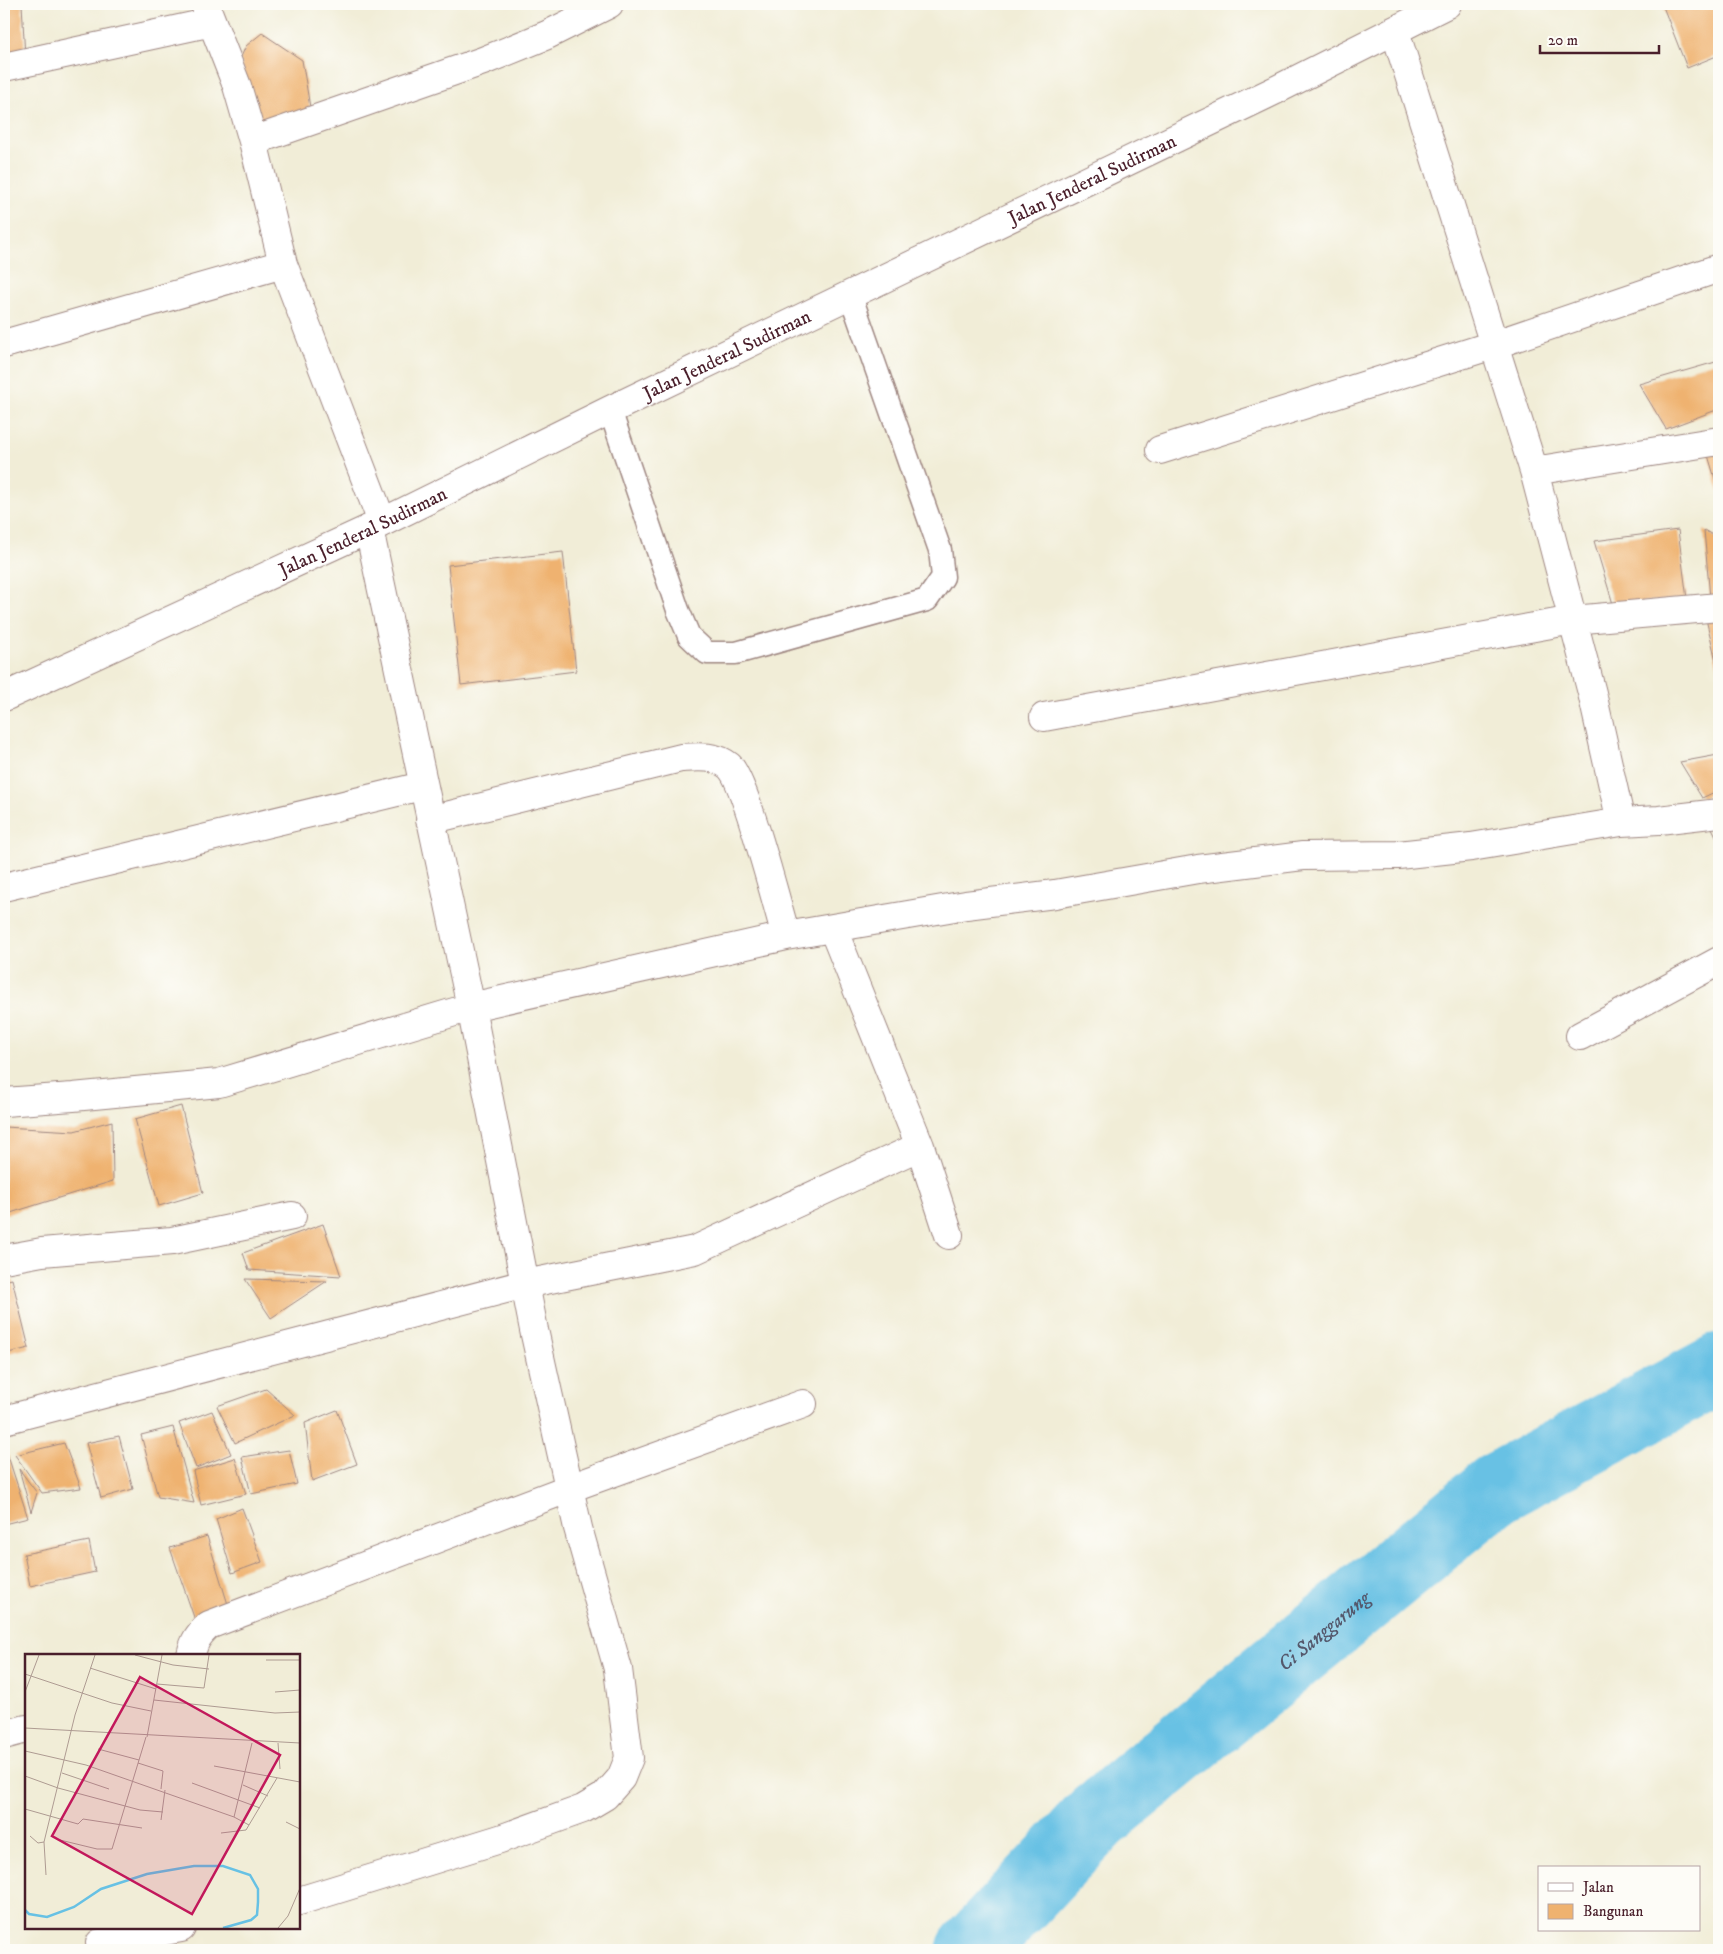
<svg xmlns="http://www.w3.org/2000/svg" width="1723" height="1954" font-family="'IM FELL DW Pica',serif">
<style>
.lines{fill:none;stroke-linecap:round;stroke-linejoin:round}
.river{stroke:#67c1e4;stroke-width:71}
.building{fill:#efb26f}
.service-casing{stroke:#9e8681;stroke-width:25}
.minor-casing{stroke:#9e8681;stroke-width:30}
.secondary-casing{stroke:#9e8681;stroke-width:30}
.service{stroke:#fff;stroke-width:22}
.minor{stroke:#fff;stroke-width:28}
.secondary{stroke:#fff;stroke-width:28}
.labels{text-anchor:middle;stroke-width:4;stroke-linejoin:round;paint-order:stroke}
.street-label{font-size:19px;fill:#4a1f2b;stroke:#fdfcf7}
.water-label{font-size:20px;font-style:italic;fill:#54586c;stroke:#fdfcf7}
.inset-river{fill:none;stroke:#67c1e4;stroke-width:2.5}
.inset-road{fill:none;stroke:#ae9b92;stroke-width:1}
.view{fill:#c2185b;fill-opacity:0.15;stroke:#c2185b;stroke-width:2.5}
.inset-edge{fill:none;stroke:#4a1f2b;stroke-width:2.5}
</style>
<rect width="100%" height="100%" fill="#fdfcf7"/>
<filter id="ink" filterUnits="userSpaceOnUse"><feTurbulence type="fractalNoise" baseFrequency=".02" numOctaves="2"/><feDisplacementMap in="SourceGraphic" scale="10" xChannelSelector="R" yChannelSelector="G"/><feConvolveMatrix kernelMatrix="1 2 1 2 8 2 1 2 1" color-interpolation-filters="sRGB"/></filter>
<filter id="wash" filterUnits="userSpaceOnUse"><feTurbulence type="fractalNoise" baseFrequency=".0096" numOctaves="4" result="noise"/><feDisplacementMap in="SourceGraphic" scale="20" xChannelSelector="R" yChannelSelector="G"/><feGaussianBlur stdDeviation="1.12" result="paint"/><feColorMatrix in="noise" values="0 0 0 0 0 0 0 0 0 0 0 0 0 0 0 0 0 1.4 0 .05"/><feComposite in="paint" operator="in"/></filter>
<g filter="url(#wash)">
<rect width="100%" height="100%" fill="#f1edd7"/>
<g class="lines">
<path class="river" id="s1" d="M972,1950L1097,1817L1497,1488L1719,1369"/>
</g>
<g id="blocks">
<path class="building" d="M4,4H22L25,57L4,61Z
M1662,4H1718L1719,55L1687,68Z
M262,33L302,60L311,113L258,123L240,59L246,46Z
M1719,361V409L1666,429L1639,384Z
M1719,451V492L1707,452Z
M1678,530L1687,599L1613,604L1594,541Z
M1704,530L1719,539V597L1710,598Z
M563,552L576,671L461,685L448,565Z
M1705,615L1719,616V673Z
M1718,755L1719,790L1702,798L1680,762Z
M1709,822H1719V842Z
M181,1106L203,1193L159,1206L135,1119Z
M112,1121L113,1181L7,1214L4,1210V1127L74,1131Z
M323,1224L341,1276L249,1270L243,1253Z
M12,1279L29,1348L4,1354V1281Z
M245,1279L327,1281L271,1318Z
M266,1389L295,1415L235,1443L217,1406Z
M337,1410L357,1464L312,1481L305,1423Z
M212,1411L231,1454L196,1468L179,1423Z
M173,1427L194,1503L158,1497L141,1435Z
M119,1436L133,1489L101,1498L86,1443Z
M64,1443L81,1488L42,1493L15,1455Z
M289,1450L297,1484L251,1494L242,1457Z
M4,1453H7L28,1518L4,1524Z
M235,1458L246,1494L201,1505L193,1471Z
M19,1469L37,1493L31,1512Z
M242,1508L262,1562L232,1573L216,1519Z
M207,1536L230,1611L196,1623L170,1548Z
M89,1541L95,1572L30,1586L24,1554Z"/>
</g>
</g>
<g filter="url(#ink)">
<use href="#blocks" fill-opacity="0" stroke="#9e8681" stroke-width="1"/>
<g class="lines">
<defs>
<path id="service" d="M610,410L678,610L689,636L707,653H736L927,600L943,577L940,550L850,294"/>
<path id="minor" d="M205,4L237,86L253,141L283,264L382,522
M4,67L212,22
M253,141L483,61L547,35L609,4
M4,344L283,264
M1160,450L1493,345L1719,268
M1534,471L1719,441
M1044,717L1573,620L1719,607
M430,820L681,758C698,757 715,755 729,766C745,780 778,908 786,936
M1621,822L1659,820L1719,813
M4,887L422,786
M833,929L920,1146L949,1235
M1580,1036L1719,961
M4,1102L73,1097L219,1083L471,1007L786,936L966,905L1055,894L1198,869L1303,856L1398,855L1471,847L1621,822L1592,693L1534,471L1395,31
M4,1259L42,1252L172,1241L292,1216
M4,1420L525,1284L695,1250L920,1146
M191,1655C194,1641 198,1635 209,1625L570,1488L803,1404
M4,1735L26,1729
M299,1901L500,1839L583,1809L605,1796L621,1778L629,1758L618,1669L578,1528L534,1330L471,1007L369,529
M100,1943L181,1928"/>
<g id="secondary">
<path id="s2" d="M4,697L369,529L610,410L1276,90L1447,4"/>
</g>
</defs>
<use href="#service" class="service-casing"/>
<use href="#minor" class="minor-casing"/>
<use href="#secondary" class="secondary-casing"/>
<use href="#service" class="service"/>
<use href="#minor" class="minor"/>
<use href="#secondary" class="secondary"/>
</g>
</g>
<g class="labels">
<g class="street-label">
<text dy="7" stroke="none"><textPath href="#s2" startOffset="1205">Jalan Jenderal Sudirman</textPath></text>
<text dy="7" stroke="none"><textPath href="#s2" startOffset="800">Jalan Jenderal Sudirman</textPath></text>
<text dy="7" stroke="none"><textPath href="#s2" startOffset="395">Jalan Jenderal Sudirman</textPath></text>
</g>
<g class="water-label">
<text dy="7" stroke="none"><textPath href="#s1" startOffset="476">Ci Sanggarung</textPath></text>
</g>
</g>
<g transform="translate(25 1654)">
<rect width="275" height="275" fill="#f1edd7"/>
<path class="inset-river" d="M0,256L4,260L22,263L49,253L76,235L122,220L169,212H198L225,221L233,235V248L232,261L226,266L198,274"/>
<path class="inset-road" d="M110,1L148,11L184,15M241,6H275M65,14L131,35M0,20L87,49L126,57M132,30L179,34L184,1M0,38L14,1M250,38L275,36M129,46L250,59L275,58M0,74L275,89M122,83L137,1M253,89L255,115M73,95L114,106M0,97L61,111L209,163L227,89M113,109L138,117L136,135M189,112L275,128M37,119L84,135M0,122L33,134M167,129L235,154M218,131L243,142M33,134L115,156L138,158M0,155L53,170L58,165L117,174M209,163L224,171M136,166L140,136M261,168L275,175M196,179L221,176L252,124M5,182L13,189L19,188L50,61L70,1M35,186L72,195H87L121,83M19,188L21,221M253,274L263,262L275,234"/>
<path class="view" d="M115,23L255,101L167,260L27,182Z"/>
<rect width="275" height="275" class="inset-edge"/>
</g>
<rect width="1723" height="1954" fill="none" stroke="#fdfcf7" stroke-width="20"/>
<rect x="1538" y="1866" width="162" height="65" fill="#fdfcf7" stroke="#b5a4a5"/>
<rect x="1548" y="1883" width="25" height="8" fill="#ffffff" stroke="#b5a4a5"/>
<text x="1583" y="1892" font-size="15" fill="#4a1f2b">Jalan</text>
<rect x="1548" y="1904" width="25" height="15" fill="#efb26f" stroke="#b5a4a5"/>
<text x="1583" y="1916" font-size="15" fill="#4a1f2b">Bangunan</text>
<path d="M1540 45v8h119v-8" fill="none" stroke="#4a1f2b" stroke-width="2.5"/>
<text x="1548" y="45" font-size="15" fill="#4a1f2b" stroke="#fdfcf7" stroke-width="4" paint-order="stroke">20 m</text>
</svg>
